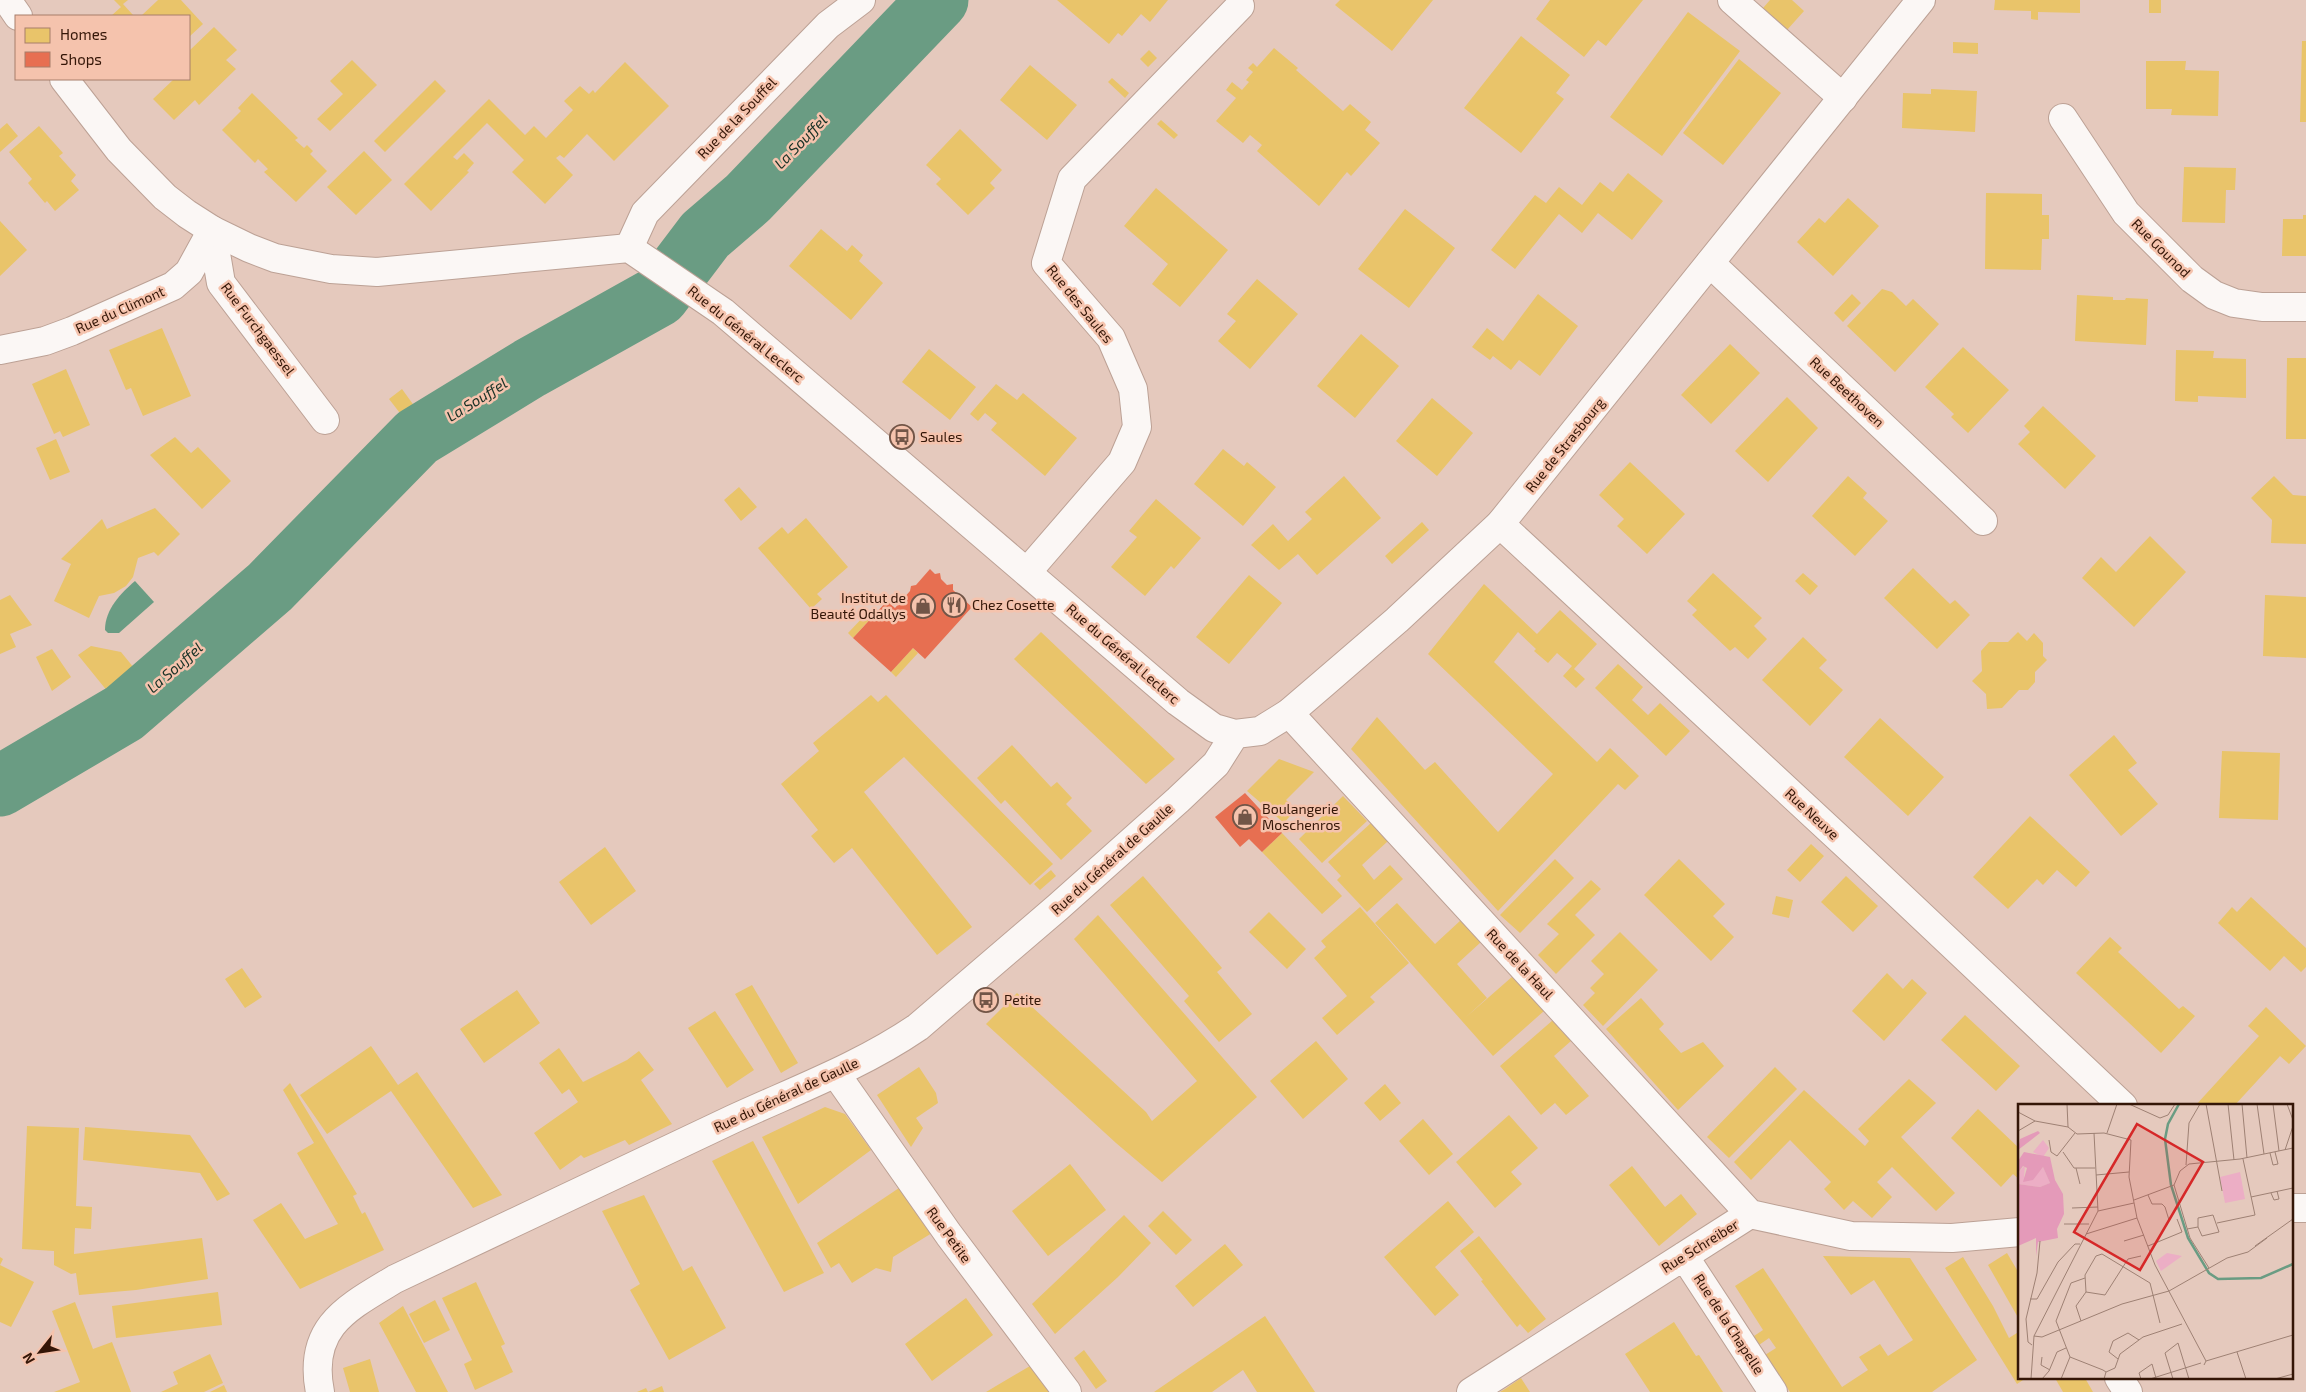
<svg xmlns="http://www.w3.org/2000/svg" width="2306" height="1392" font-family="'Exo 2',sans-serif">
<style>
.water{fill:#6a9c83}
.homes{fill:#e9c46a}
.shops{fill:#e76f51}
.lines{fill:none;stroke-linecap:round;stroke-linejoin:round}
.river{stroke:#6a9c83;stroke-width:61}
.minor-casing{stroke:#bca195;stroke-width:30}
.tertiary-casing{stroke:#bca195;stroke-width:30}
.minor{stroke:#fbf7f5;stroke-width:28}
.tertiary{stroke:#fbf7f5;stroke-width:28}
.labels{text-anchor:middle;stroke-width:5;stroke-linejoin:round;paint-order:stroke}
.street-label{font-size:14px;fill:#341607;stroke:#f5c3ad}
.poi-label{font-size:14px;fill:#341607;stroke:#f5c3ad;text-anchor:start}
.water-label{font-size:15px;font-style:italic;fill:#163025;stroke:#f5c3ad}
.inset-river{fill:none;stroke:#6a9c83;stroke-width:2.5}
.inset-road{fill:none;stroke:#9e8174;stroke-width:1}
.view{fill:#d62828;fill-opacity:0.15;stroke:#d62828;stroke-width:2.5}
.inset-edge{fill:none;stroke:#341607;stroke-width:2.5}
</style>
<rect width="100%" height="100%" fill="#e5c9bd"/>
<path class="water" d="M135,581L154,602L119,633H108L105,630C105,609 121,593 135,581Z"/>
<path class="homes" d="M114,0H128L123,4L133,15L111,16L121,7Z
M158,0H181L203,24L189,37V16H141Z
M1057,0H1168L1150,22L1141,14L1122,36L1118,33L1109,44Z
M1340,0H1433L1392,51L1335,5Z
M1550,0H1643L1606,46L1598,40L1584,57L1536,19Z
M1770,0H1792L1804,11L1787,30L1763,8Z
M1995,0H2080V13L2038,12V20L2031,19V11L1994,10Z
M2149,0H2161V13H2149Z
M1688,12L1740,51L1662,156L1610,117Z
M214,27L237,50L226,60L236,69L199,105L195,100L174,120L153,99L174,79H189V51Z
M1521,36L1570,75L1556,93L1564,99L1521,153L1464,108Z
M2302,41H2306V122H2300Z
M1953,42L1978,43V54L1953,53Z
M1274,48L1298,68L1296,70L1343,111L1350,104L1371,122L1365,130L1380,143L1351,176L1347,172L1319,206L1257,151L1262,145L1250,135L1243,143L1216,121L1236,98L1226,90L1232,82L1242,90L1249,82L1246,80L1253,72L1248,68L1253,63L1257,67Z
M1149,50L1157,58L1148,67L1140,59Z
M1739,59L1781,93L1723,165L1683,133Z
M352,60L377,85L330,131L317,119L343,94L330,81Z
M2146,61H2186L2185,70L2219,71L2218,116L2171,115L2172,109H2146Z
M625,62L669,106L614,161L587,134L564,158L560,155L556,158L573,175L545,204L512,172L524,160L487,123L453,157L457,160L464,153L474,163L467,171L469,172L431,211L404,184L489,99L525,135L534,126L546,138L573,110L564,101L580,86L589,94L593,90L595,93Z
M1030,65L1077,105L1047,140L1000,100Z
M1112,78L1129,93L1125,98L1108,82Z
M435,80L446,91L385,152L374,141Z
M1931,89L1977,91L1975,132L1902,128L1903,93L1931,94Z
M252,93L298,138L295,140L304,148L307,145L313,151L310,154L327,171L296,202L264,172L268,169L258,159L255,163L222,130L241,111L238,108Z
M1161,120L1178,135L1174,139L1157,124Z
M7,123L18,136L0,152V129Z
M39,126L63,153L59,156L76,175L71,181L79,190L55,211L47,201L45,203L28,183L32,179L9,152Z
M960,129L1002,170L990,183L995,188L968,215L936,184L941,179L926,165Z
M364,151L392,180L356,215L327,187Z
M2184,167L2236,168L2235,190H2226L2225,223L2182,222Z
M1628,173L1663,201L1632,240L1598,213L1582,233L1559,214L1515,269L1491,250L1535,195L1546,203L1559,187L1582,205L1600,182L1613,192Z
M1156,188L1228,250L1180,307L1152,284L1168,264L1124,226Z
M1986,193L2042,194V215H2049V239H2042L2041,270L1985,269Z
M1848,198L1879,226L1833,276L1797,242L1819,218L1825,223Z
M1405,209L1455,248L1409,308L1358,269Z
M2303,215H2306V256H2282L2283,219H2303Z
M0,221L27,250L0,276Z
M821,229L847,251L852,245L863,255L859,261L883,283L851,320L789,266Z
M1257,279L1298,314L1250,369L1218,341L1236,321L1227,314Z
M1882,289L1892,292L1906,306L1913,299L1939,324L1895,372L1847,326Z
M1538,294L1578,326L1540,376L1519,360L1511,370L1493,356L1490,360L1472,347L1487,328L1503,341Z
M1852,294L1861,303L1843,322L1834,313Z
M2077,295L2113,297V300H2125L2126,298L2148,299L2146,345L2075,341Z
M162,328L191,396L143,416L131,388L126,390L109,350Z
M1361,334L1399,366L1355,418L1317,386Z
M1730,344L1760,373L1711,424L1681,395Z
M1963,347L2009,390L1968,433L1951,417L1954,414L1925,387Z
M929,349L976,387L950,420L902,382Z
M2176,350L2214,351L2213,358L2246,359V398L2198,396V402L2175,401Z
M2287,358H2306V439H2286Z
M66,369L90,425L63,437L60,431L54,434L32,384Z
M996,384L1017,400L1023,393L1077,438L1045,476L991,430L997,423L985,413L978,421L970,414Z
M402,389L415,407L403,417L389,399Z
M1787,397L1818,428L1768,482L1735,451Z
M1432,398L1473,433L1437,476L1396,441Z
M2043,406L2096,456L2065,489L2018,444L2030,432L2024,426Z
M175,437L191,453L198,447L231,481L202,509L150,455Z
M56,439L70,472L50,480L36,448Z
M1223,449L1244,466L1247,462L1276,487L1243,526L1194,484Z
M1630,462L1685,514L1647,554L1617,526L1624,519L1599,495Z
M1344,476L1381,518L1317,575L1298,554L1279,570L1251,545L1273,524L1288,541L1312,519L1305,512Z
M1848,476L1867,493L1863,498L1888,521L1855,556L1812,516Z
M2274,476L2293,495L2306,496V544L2271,543L2272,520L2251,498Z
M739,487L757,507L741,521L724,500Z
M1156,499L1201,538L1174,569L1171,566L1145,596L1111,567L1137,537L1129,531Z
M155,508L180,534L158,556L154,552L138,558L133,577L126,586L114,593L99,596L89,618L54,601L71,564L61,559L102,519L107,529Z
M806,518L848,567L817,594L822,599L811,609L758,548L782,527L788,534Z
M1422,522L1429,530L1392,564L1385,556Z
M2150,536L2186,572L2134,627L2082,578L2101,557L2116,572Z
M1913,568L1950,604L1955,600L1970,615L1937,649L1884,598Z
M1713,573L1762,618L1754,626L1767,639L1748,659L1735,647L1730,651L1692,615L1697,610L1687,601Z
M1803,573L1818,586L1810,595L1795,581Z
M1249,575L1282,603L1229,664L1196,637Z
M1484,584L1537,634L1560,610L1597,644L1574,669L1585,679L1576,688L1563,676L1572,666L1557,653L1548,663L1534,651L1536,649L1518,632L1494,662L1597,762L1610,748L1639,776L1625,790L1618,784L1498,911L1351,749L1377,717L1425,770L1435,762L1498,832L1553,774L1428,654Z
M10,595L32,625L10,634L16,647L0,654V600Z
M2265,595L2306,597V658L2263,656Z
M867,613L872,617L853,638L848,633Z
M1041,632L1175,759L1146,784L1014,659Z
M2018,632L2027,641L2034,633L2043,643V656L2047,660L2035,672V682L2028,690H2019L2002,708L1987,709L1986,694L1972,681L1982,671L1981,651L1989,642H2008Z
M1803,637L1827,660L1819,668L1843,690L1810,726L1762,680Z
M91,646L121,652L134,668L108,692L78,655Z
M913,648L918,653L896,677L891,672Z
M52,649L71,677L52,691L36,657Z
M1618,664L1643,687L1632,700L1648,715L1660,703L1690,731L1666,756L1595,688Z
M871,695L878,702L886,695L1053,864L1030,885L904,757L864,792L972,927L937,955L852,848L834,863L811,836L818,830L781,784L819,751L813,743Z
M1880,718L1944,777L1908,816L1844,757Z
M2114,735L2137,763L2128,770L2158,804L2121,836L2069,775Z
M1012,745L1051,787L1057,782L1072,798L1066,804L1092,831L1061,860L1005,800L1001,804L977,778Z
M2222,751L2280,753L2278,820L2219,818Z
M1279,759L1314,772L1286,800L1296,809L1284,823L1247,791Z
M1343,796L1367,821L1322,863L1299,839Z
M2030,816L2090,872L2076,887L2057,870L2043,885L2037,879L2008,909L1973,877Z
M1371,823L1388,841L1362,865L1374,880L1390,865L1403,879L1367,912L1337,880L1341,876L1328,862Z
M1282,833L1342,896L1322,914L1262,852Z
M1811,844L1824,856L1800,882L1787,870Z
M605,847L636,891L591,925L559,882Z
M1555,859L1574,878L1520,933L1500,915Z
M1679,859L1725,904L1713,916L1734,937L1711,961L1644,895Z
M1051,870L1056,876L1040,890L1034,884Z
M1143,876L1222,968L1217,972L1252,1014L1219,1042L1184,1001L1189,996L1110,905Z
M1846,876L1878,906L1853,932L1821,902Z
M1591,880L1601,889L1575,915L1595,935L1556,974L1538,955L1559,934L1547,924Z
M1776,896L1793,900L1789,918L1772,914Z
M2251,897L2306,948V967L2301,972L2284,956L2270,971L2218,923L2232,907L2237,912Z
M1397,903L1435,944L1461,920L1481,942L1457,964L1487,998L1465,1018L1513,976L1544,1011L1493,1056L1375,923Z
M1360,907L1409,963L1370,997L1375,1002L1337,1035L1322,1018L1347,996L1314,958L1326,947L1321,941Z
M1269,912L1306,949L1287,969L1249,932Z
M1098,915L1257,1097L1162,1182L1116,1143L986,1024L1017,993L1146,1112L1152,1121L1197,1081L1074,939Z
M1620,932L1658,970L1603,1026L1583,1005L1595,993L1590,988L1604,974L1591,961Z
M2110,937L2122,948L2118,952L2179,1009L2183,1006L2195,1016L2161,1053L2076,973Z
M242,968L262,997L245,1008L225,979Z
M1887,973L1903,989L1912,979L1927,993L1884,1041L1852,1011Z
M752,985L798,1063L781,1073L735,994Z
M517,990L540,1023L484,1063L460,1029Z
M1641,998L1664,1024L1659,1029L1681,1053L1703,1042L1724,1066L1678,1110L1606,1029Z
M2266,1007L2306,1046L2289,1064L2280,1056L2234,1106H2195L2259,1036L2248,1026Z
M715,1011L754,1070L727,1088L688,1028Z
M1965,1015L2020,1066L1996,1091L1941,1040Z
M1553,1020L1571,1041L1554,1056L1589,1096L1566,1115L1555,1103L1541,1115L1500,1066Z
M1316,1041L1348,1079L1303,1119L1270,1081Z
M371,1046L398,1085L417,1072L502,1195L473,1208L391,1091L327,1134L300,1095Z
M559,1048L583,1082L627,1060L639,1051L654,1070L641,1080L672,1124L629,1145L625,1140L584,1158L581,1155L560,1170L534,1133L578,1102L569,1089L562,1094L539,1063Z
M919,1067L936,1093L938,1103L916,1118L923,1128L911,1147L877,1095Z
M1775,1067L1797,1089L1729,1158L1707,1137Z
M1909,1079L1936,1103L1901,1137L1955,1193L1936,1211L1892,1167L1877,1182L1892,1197L1872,1218L1853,1201L1844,1210L1824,1189L1831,1182L1790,1140L1751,1180L1734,1162L1804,1090L1865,1146L1869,1141L1858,1129Z
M290,1083L357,1194L353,1196L362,1214L365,1212L384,1250L300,1289L253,1220L281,1203L305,1239L338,1224L297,1153L314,1143L283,1090Z
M1385,1084L1401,1103L1380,1121L1364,1103Z
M825,1107L845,1114L871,1150L798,1204L762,1137Z
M1978,1109L2020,1149V1180L2013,1174L2001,1187L1951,1138Z
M1509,1115L1538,1148L1511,1172L1522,1184L1495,1208L1456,1162Z
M1423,1119L1453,1154L1429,1175L1399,1141Z
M27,1126L79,1128L76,1206L92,1207L91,1229L75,1228L74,1254L202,1238L208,1279L136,1290L79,1295L76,1273L71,1274L54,1265V1251L22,1249Z
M85,1127L190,1135L230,1194L217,1201L200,1173L83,1160Z
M753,1141L824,1273L784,1292L712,1161Z
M1070,1164L1106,1210L1048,1256L1012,1211Z
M1632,1166L1665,1207L1681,1194L1697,1214L1659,1246L1609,1185Z
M899,1188L932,1233L893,1257L891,1272L876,1268L852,1283L839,1263L831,1268L817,1243Z
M644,1195L683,1271L692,1266L726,1328L669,1360L630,1290L640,1284L602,1211Z
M1448,1201L1474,1232L1435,1267L1459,1295L1435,1316L1384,1257Z
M1163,1211L1192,1240L1176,1255L1148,1226Z
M1124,1215L1151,1243L1118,1277L1055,1334L1032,1304L1090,1249V1248Z
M1479,1236L1546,1319L1528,1333L1520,1324L1517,1327L1481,1281L1483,1280L1460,1251Z
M1225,1244L1243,1265L1193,1307L1175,1286Z
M2007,1253L2020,1275V1321L1988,1265Z
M1823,1256L1910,1258L1977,1360L1932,1392H1790L1765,1355L1776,1348L1769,1338L1759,1345L1754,1336L1763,1330L1735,1286L1763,1268L1842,1387L1868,1370L1859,1357L1880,1344L1888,1356L1913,1340L1874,1280L1851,1295Z
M0,1257L3,1259L0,1265L34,1282L11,1327L0,1322Z
M1963,1257L1993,1306L2009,1338L2020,1331V1378H2026L2017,1384L1945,1268Z
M476,1282L505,1344L501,1346L513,1372L475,1390L464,1364L472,1360L442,1298Z
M218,1292L222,1325L116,1338L112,1306Z
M966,1298L993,1335L932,1381L905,1344Z
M435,1300L450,1330L424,1343L409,1314Z
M75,1302L93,1349L112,1342L131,1392H54L80,1382L52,1311Z
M403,1306L448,1392H416L379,1323Z
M1265,1316L1315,1392H1257L1243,1370L1212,1392H1154Z
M1674,1322L1696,1356L1699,1355L1723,1392H1650L1625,1354Z
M1084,1350L1107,1381L1096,1389L1074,1358Z
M210,1354L223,1383L204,1392H161L178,1384L173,1372Z
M370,1359L379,1392H350L343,1368Z
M1030,1366L1049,1392H986L996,1386Z
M1521,1378L1530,1392H1500L1505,1389Z
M2055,1378H2085L2093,1392H2063Z
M224,1385L227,1392H210Z
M662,1386L664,1392H637L646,1388L648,1392Z"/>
<path class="shops" d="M930,569L935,574L940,573L941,579L947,585L953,584V590L972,607L925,659L913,648L891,672L853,638L887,601L895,608L910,591L911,586L916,585Z
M1245,793L1282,833L1262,852L1249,839L1240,847L1215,817Z"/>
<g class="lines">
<path class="river" d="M0,786L124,713L270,587L417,437L530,368L659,296L705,235L748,198L938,0"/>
<defs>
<path id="minor" d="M1732,0L1843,98
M2063,118L2126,213L2192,279L2214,295L2234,303L2262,307H2306
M212,230L221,283L325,420
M629,248L645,213L828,25L861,0
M1710,263L1983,521
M0,350L45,341L72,331L173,286L189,272L212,230
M1500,524L1858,856L2123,1106
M1027,572L1122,462L1137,427L1133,389L1111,338L1046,263L1072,179L1240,6
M1289,713L1750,1214
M836,1074L949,1235L1067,1392
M2292,1208H2306
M1684,1256L1773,1392
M2119,1378L2128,1392
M1471,1392L1750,1214L1851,1236L1952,1238L2020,1232"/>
<path id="tertiary" d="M7,0L18,16
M64,79L119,150L165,197L187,214L212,230L249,248L275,258L331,269L377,272L629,248L723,312L1178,702L1214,728L1235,734L1260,731L1289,713L1324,683L1397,620L1500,524L1921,0
M320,1392C307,1327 347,1308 395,1279C508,1226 620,1172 733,1119C796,1090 861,1066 918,1027L1058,907L1178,800L1216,764L1235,734"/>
</defs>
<use href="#minor" class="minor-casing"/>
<use href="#tertiary" class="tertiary-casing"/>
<use href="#minor" class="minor"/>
<use href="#tertiary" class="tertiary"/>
</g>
<defs>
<symbol id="bus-ring" viewBox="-11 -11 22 22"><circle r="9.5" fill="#f5c3ad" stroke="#725547" stroke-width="1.5"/><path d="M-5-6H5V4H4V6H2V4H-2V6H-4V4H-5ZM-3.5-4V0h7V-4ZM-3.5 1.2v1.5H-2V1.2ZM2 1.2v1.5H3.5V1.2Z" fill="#725547"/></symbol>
<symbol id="restaurant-ring" viewBox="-11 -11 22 22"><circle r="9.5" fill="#f5c3ad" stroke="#725547" stroke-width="1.5"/><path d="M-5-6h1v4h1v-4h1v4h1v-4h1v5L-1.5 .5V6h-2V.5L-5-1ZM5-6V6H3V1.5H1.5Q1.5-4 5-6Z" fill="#725547"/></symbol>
<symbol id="shop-ring" viewBox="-11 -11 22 22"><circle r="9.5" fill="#f5c3ad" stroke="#725547" stroke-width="1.5"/><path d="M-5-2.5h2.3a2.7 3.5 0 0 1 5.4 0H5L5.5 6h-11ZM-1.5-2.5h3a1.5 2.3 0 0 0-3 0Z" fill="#725547"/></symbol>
</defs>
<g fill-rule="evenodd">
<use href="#bus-ring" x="888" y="423" width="28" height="28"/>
<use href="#restaurant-ring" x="940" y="591" width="28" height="28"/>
<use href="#shop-ring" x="909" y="592" width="28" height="28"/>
<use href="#shop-ring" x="1231" y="803" width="28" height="28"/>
<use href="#bus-ring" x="972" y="986" width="28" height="28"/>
</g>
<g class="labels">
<g class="street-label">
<text transform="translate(737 118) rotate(-46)" y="5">Rue de la Souffel</text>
<text transform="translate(2161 248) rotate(45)" y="5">Rue Gounod</text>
<text transform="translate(1080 304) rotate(51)" y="5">Rue des Saules</text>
<text transform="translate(120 310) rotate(-24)" y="5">Rue du Climont</text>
<text transform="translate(258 329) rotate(53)" y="5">Rue Furchgaessel</text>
<text transform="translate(746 334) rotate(39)" y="5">Rue du Général Leclerc</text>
<text transform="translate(1847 392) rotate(43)" y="5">Rue Beethoven</text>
<text transform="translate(1565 445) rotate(-51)" y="5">Rue de Strasbourg</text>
<text transform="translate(1123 654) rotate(41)" y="5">Rue du Général Leclerc</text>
<text transform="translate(1812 814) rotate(43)" y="5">Rue Neuve</text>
<text transform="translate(1112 859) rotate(-42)" y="5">Rue du Général de Gaulle</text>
<text transform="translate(1520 964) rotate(47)" y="5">Rue de la Haul</text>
<text transform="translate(786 1095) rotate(-25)" y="5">Rue du Général de Gaulle</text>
<text transform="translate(949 1235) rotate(54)" y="5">Rue Petite</text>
<text transform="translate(1700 1246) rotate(-32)" y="5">Rue Schreiber</text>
<text transform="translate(1729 1324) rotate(57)" y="5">Rue de la Chapelle</text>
</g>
<g class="poi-label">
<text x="920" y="442">Saules</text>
<text x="906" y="603" text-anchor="end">Institut de<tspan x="906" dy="16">Beauté Odallys</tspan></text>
<text x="972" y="610">Chez Cosette</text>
<text x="1262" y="814">Boulangerie<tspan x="1262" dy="16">Moschenros</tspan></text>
<text x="1004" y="1005">Petite</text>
</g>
<g class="water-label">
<text transform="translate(801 142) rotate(-46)" y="5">La Souffel</text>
<text transform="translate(477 400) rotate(-32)" y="5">La Souffel</text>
<text transform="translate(175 668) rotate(-41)" y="5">La Souffel</text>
</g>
</g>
<g transform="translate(2018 1104)">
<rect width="275" height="275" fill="#e5c9bd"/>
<path d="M25,36L31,44L25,53L15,48ZM7,61L6,73L19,70L25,63L32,79L22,83L0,80V69ZM222,68L227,95L207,99L202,73ZM149,149L164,152L143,167L138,157Z" fill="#ecaec5"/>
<path d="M20,27L22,29L0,46L2,35ZM6,48L32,53L37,76L45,90L46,110L39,125L40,134L20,138L18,152V134L0,142V80L22,83L32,79L25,63L15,76L5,78L9,64L5,62L0,69V57Z" fill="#e49ab9"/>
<path class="inset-river" d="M161,0L150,20L147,35L153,81L170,134L191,169L200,175L243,174L275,160"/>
<path class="inset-road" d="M49,0L50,23M111,0L142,14L150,11L157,0M188,0L204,87M210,0L216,56M224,0L229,54M239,0L246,50M255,0L261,47M269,0L275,16M0,8L17,17L50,23L59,30L86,29L113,36L111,73L119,114L137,161L188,257L186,261M0,27L17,17M89,29L99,0M31,36L33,48L39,52L57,29M267,46L275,22M45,48L56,64H77M252,49L255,61L260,60L257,48M168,61L171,19L182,0M58,64L62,80M78,71L111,68M156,81L172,134L191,164M253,89L256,96L261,95L259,87M130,91L134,100H144L147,103L151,116M233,93L275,84M116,96L156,81L162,67L171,60L222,55L275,44M54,104L80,103M80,107L116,99M199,119L237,111L225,55M46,120H71M169,125L180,123L184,132L201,128L195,111L180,114V123M68,130L119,114M106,137L126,131M130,142L164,128L159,115M237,142L275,115M68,188L87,191L110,155L123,152M12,195H19L40,158L57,140H62M63,217L58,202L68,188L67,171L78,152L84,150L132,179L142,219M16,232L24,233L104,200L151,187L209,154L230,148L249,134M14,241L10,238L8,215L19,169L22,137M219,248L228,275M24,253L23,261L32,266M52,253L38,217L53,179L67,174M100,255L91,248L95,237L110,229L121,236M188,257L275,231M88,268L97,264L102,250L125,233L164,220M13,275L16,232L80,107L76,29M24,275L31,267L39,248L48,244M43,275L52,253L85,266L88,268L86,275M123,275L121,269L134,260L138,274M132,275L183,259M155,275L147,249L160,239L171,275M257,275L275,270"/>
<path class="view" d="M119,20L185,58L122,166L56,128Z"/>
<rect width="275" height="275" class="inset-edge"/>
</g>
<rect x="15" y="15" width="175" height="65" fill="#f5c3ad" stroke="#a87e6b"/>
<rect x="25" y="28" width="25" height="15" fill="#e9c46a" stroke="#a87e6b"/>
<text x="60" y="40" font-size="15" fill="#341607">Homes</text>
<rect x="25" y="52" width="25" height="15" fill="#e76f51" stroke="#a87e6b"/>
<text x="60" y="65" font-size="15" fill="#341607">Shops</text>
<g transform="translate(40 1352) rotate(240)" stroke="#f5c3ad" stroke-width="4" paint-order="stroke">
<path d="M0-4L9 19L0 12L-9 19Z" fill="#341607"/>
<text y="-8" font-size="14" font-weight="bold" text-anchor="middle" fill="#341607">N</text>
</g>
</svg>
